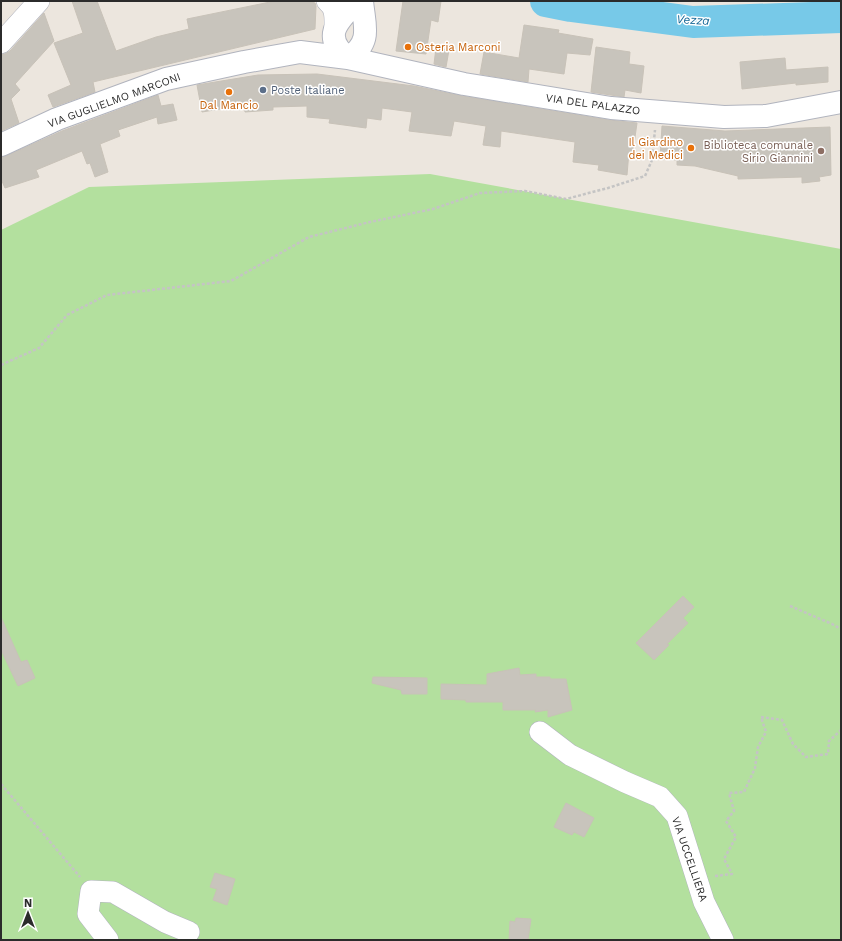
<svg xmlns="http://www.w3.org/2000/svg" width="842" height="941" font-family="'Work Sans',sans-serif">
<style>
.green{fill:#b3e09e}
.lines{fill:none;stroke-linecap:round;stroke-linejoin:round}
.river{stroke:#77c9e8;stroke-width:32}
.building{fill:#c8c4bc;stroke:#c8c2b8}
.street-casing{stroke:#b1b4be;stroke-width:22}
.secondary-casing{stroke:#b1b4be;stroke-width:24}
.path{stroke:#c4c4c4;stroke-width:2.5;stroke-dasharray:3 2;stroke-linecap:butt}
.street{stroke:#fff;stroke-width:21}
.secondary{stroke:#fff;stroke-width:22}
.food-dot{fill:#e8710a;stroke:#fff;stroke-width:1.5}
.service-dot{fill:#5c6f8a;stroke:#fff;stroke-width:1.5}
.education-dot{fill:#8d6e63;stroke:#fff;stroke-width:1.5}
.labels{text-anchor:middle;stroke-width:3;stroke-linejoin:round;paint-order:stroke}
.food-label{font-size:11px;fill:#c56008;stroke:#fff;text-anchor:start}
.service-label{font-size:11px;fill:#4e5e75;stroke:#fff;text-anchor:start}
.street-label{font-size:11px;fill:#2b2b2b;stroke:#fff}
.education-label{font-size:11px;fill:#785e54;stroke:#fff;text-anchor:end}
.water-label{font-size:12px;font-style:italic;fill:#156796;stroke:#fff}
</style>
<rect width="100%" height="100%" fill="#ece6de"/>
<path class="green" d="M430,174L841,249V940H1V230L89,187Z"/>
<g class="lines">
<path class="river" d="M546,1L571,6L693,22L841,17"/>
</g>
<path class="building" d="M72,1H97L116,51L156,37L189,29L187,19L275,1H307L315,3L316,6L315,29L93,82L95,92L53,107L48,95L71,85L54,43L83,33Z
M403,1H441L438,22L431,20L426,54L396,51Z
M44,13L54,41L15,84L20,90L11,99L19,123L1,131V55L5,54L10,51Z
M524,25L559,30L558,33L593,39L590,55L567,53L564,74L529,69L528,82L480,74L484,52L519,58Z
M596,47L630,52L629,64L644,66L641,93L625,90L624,97L591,92Z
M436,48L449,50L446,67L434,64Z
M785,58L786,70L828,67V82L796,85V83L742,89L740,62Z
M317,74L414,86L462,96L609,120L637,123L633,151H629L627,175L598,170L599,165L573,162L575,142L501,131L500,147L483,145L486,126L454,121L451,136L409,131L412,112L382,108L381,120L367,118L366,128L329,123L330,119L307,117V106L273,107V110L245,112L244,105L202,112L197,85L258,75Z
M158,95L161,106L173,104L177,120L158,124L157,117L118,130L120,136L100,144L108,172L95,177L90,163L87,164L82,151L36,170L39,177L5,188L1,179V157L6,156L62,131Z
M662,126L725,131L830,127L831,175L819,177L820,181L802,183V177L738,179V176L695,166L677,165V160L660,159Z
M683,596L694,607L683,618L688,623L667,644L669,645L654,660L636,643Z
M1,617L21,662L27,660L35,678L18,686L1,650Z
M519,668L520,675L536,674V677H550V679H566L572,710L548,717V710L535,712L536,710H503V702H466V700L441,699V684L487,685V674Z
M373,677L427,678V694H402L401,690L372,683Z
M566,803L594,818L584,837L574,832L572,835L554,827Z
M215,873L235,879L227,905L213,900L217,889L210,887Z
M516,918L531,919L528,940H509L510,921L515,922Z"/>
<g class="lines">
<defs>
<path id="street" d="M327,1C336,8 335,17 335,27
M1,43L39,1
M540,732L570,755L625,782L660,797L677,816L704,902L723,940
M108,940L88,914L91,891L113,892L165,922L189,932"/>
<path id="secondary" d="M348,58C320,36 339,20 357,1
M348,58C373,42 364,25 362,1
M1,145L57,119L166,79L244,62L300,52L348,58L464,84L611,108L724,117L766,116L841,102"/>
</defs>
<use href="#street" class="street-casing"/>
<use href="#secondary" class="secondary-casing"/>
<path class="path" d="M1,365L39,348L67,315L107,295L231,281L309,237L370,222L433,209L480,193L525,191L566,199L608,188L645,176L652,160L655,130
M790,606L832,624L841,629
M1,784L80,877
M715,876L732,874L724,859L736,837L726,821L734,811L729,793L744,792L755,768L758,747L766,732L761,717L782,720L793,744L806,757L828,754L829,741L841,730"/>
<use href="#street" class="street"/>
<use href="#secondary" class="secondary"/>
</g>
<g class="food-dot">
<circle cx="408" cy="47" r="4"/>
<circle cx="229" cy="92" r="4"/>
<circle cx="691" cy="148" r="4"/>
</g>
<circle class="service-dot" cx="263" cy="90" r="4"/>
<circle class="education-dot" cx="821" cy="151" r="4"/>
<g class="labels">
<g class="food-label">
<text x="416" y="51">Osteria Marconi</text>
<text x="229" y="109" text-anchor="middle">Dal Mancio</text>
<text x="683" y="146" text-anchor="end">Il Giardino<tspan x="683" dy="13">dei Medici</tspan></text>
</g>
<g class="service-label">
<text x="271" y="94">Poste Italiane</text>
</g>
<g class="street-label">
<text transform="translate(114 100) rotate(-20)" y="4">VIA GUGLIELMO MARCONI</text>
<text transform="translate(593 104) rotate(8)" y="4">VIA DEL PALAZZO</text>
<text transform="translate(690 859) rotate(71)" y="4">VIA UCCELLIERA</text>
</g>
<g class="education-label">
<text x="813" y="149">Biblioteca comunale<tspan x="813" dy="13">Sirio Giannini</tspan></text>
</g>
<g class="water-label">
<text transform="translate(693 20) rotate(3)" y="4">Vezza</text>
</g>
</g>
<rect width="842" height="941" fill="none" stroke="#2b2b2b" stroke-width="4"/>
<g transform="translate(28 913)" stroke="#ffffff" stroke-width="3" paint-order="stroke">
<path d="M0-3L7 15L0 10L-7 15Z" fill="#2b2b2b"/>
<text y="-6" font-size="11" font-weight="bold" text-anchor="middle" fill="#2b2b2b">N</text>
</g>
</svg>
